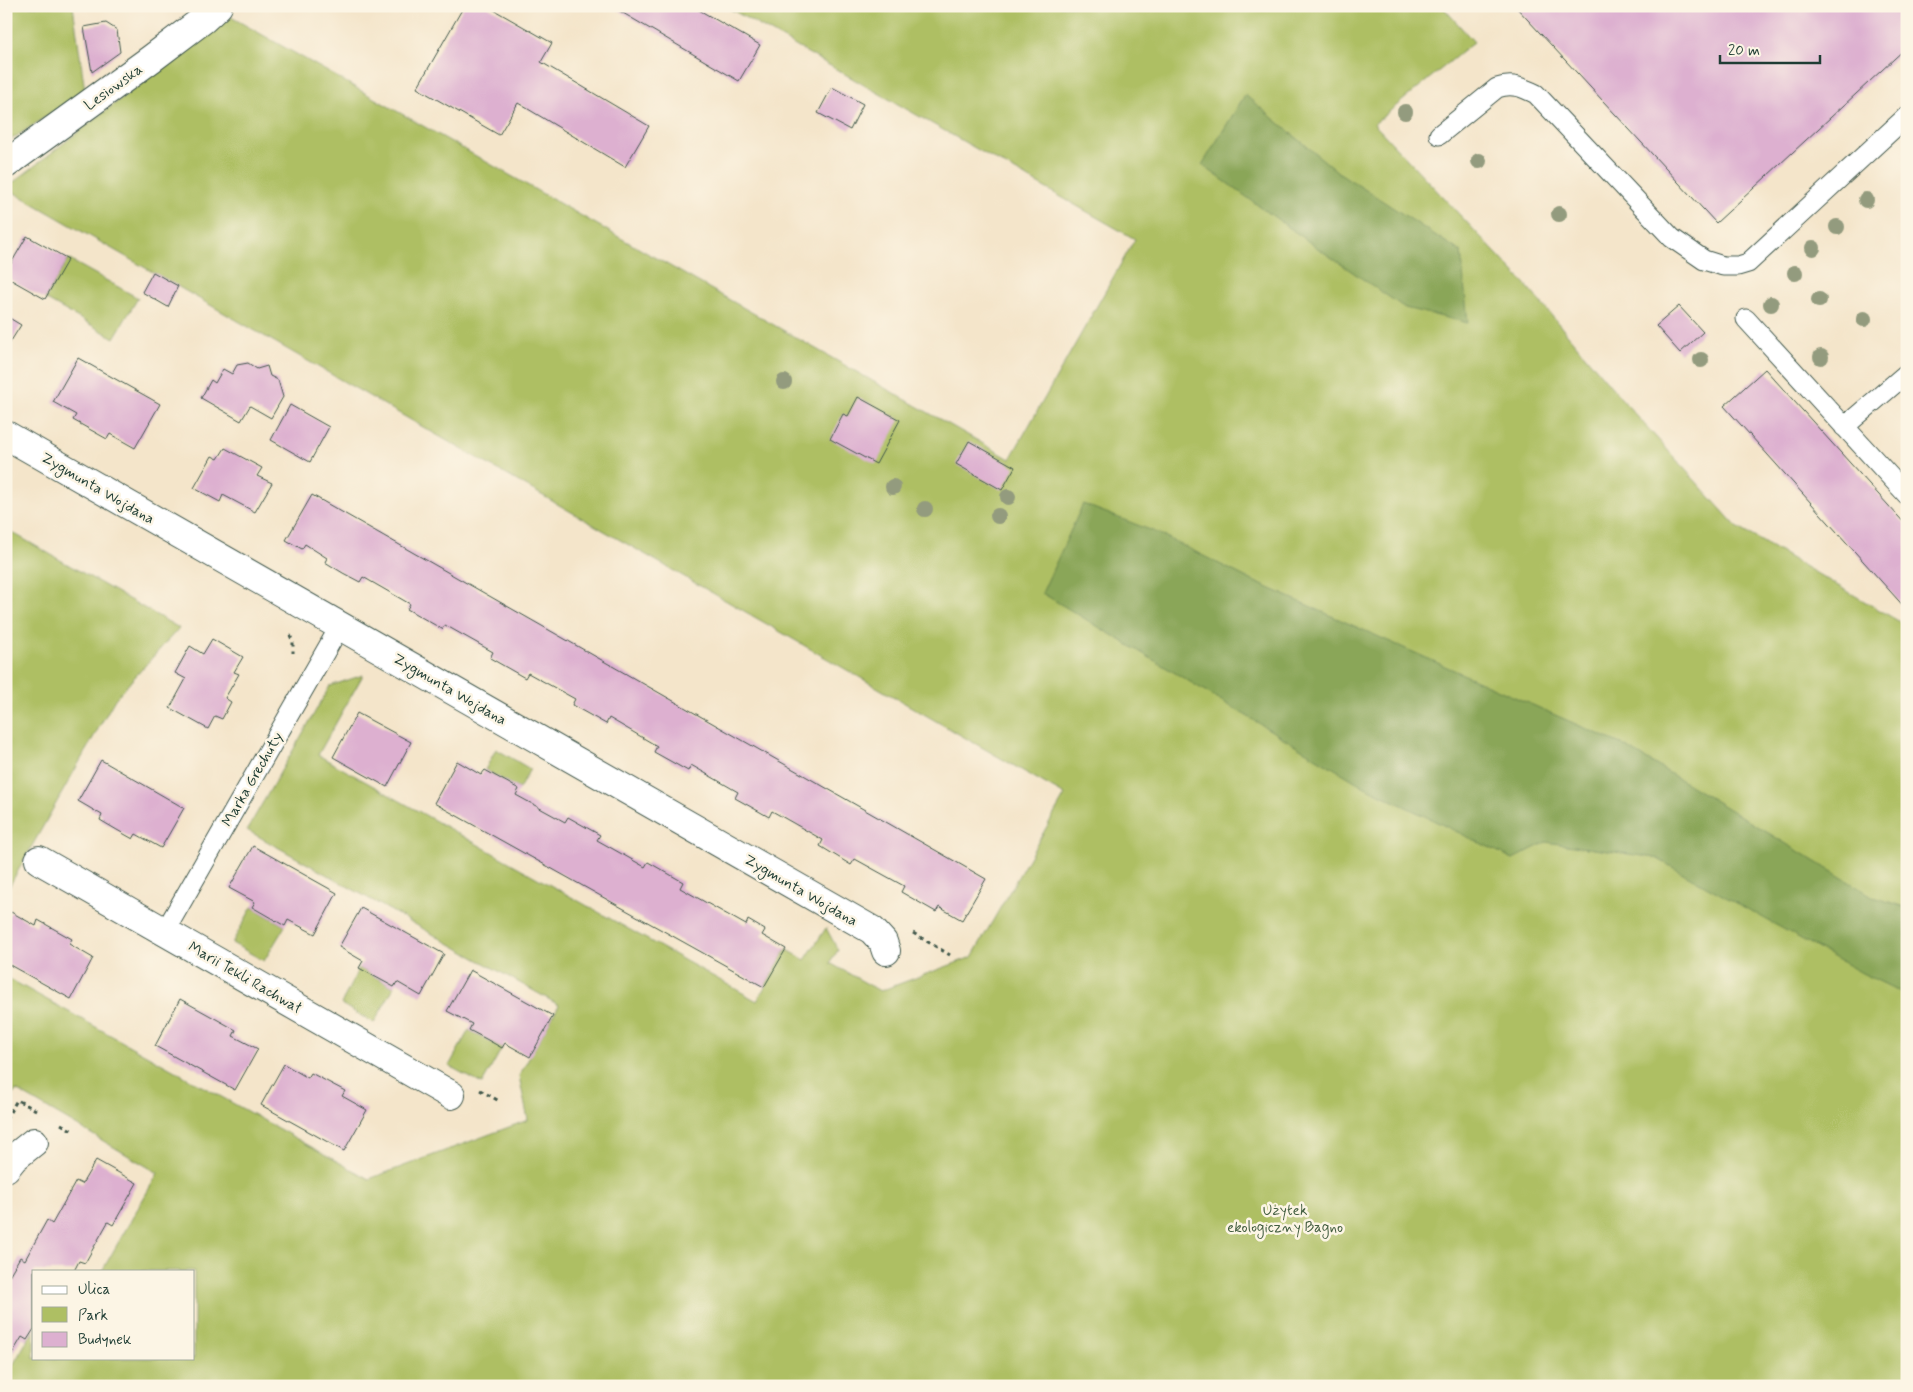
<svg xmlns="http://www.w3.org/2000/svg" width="1913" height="1392" font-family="Mynerve,sans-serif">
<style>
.green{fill:#aebf63;stroke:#667e4c}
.forest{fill:#8aa659;stroke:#547246}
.building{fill:#ddb0d0}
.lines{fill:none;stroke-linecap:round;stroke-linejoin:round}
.lane-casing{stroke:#3f564a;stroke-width:21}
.street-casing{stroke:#3f564a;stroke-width:30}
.path{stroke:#3f564a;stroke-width:3;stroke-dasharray:4 4;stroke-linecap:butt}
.lane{stroke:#fff;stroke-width:19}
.street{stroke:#fff;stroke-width:28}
.tree{fill:#939b7e}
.labels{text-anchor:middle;stroke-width:5;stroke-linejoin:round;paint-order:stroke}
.street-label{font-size:15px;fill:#1f3d34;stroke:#fcf5e5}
.park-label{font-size:15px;fill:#435e40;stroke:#fcf5e5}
</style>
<rect width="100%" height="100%" fill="#fcf5e5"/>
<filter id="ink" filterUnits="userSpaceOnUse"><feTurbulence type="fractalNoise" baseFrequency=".02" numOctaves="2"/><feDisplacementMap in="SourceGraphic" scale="10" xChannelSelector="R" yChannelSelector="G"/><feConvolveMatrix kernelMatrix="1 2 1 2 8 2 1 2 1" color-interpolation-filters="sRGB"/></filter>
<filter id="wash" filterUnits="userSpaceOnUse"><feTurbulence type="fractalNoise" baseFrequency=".0096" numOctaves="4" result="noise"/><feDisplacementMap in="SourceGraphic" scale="20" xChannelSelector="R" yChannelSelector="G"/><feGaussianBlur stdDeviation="1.12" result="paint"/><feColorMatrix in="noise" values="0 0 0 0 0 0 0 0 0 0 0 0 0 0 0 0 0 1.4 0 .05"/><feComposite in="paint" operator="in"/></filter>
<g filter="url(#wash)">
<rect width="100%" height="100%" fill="#f4e5ca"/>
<path class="green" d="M6,6H73L85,91L6,143Z
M725,6H1442L1474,42L1374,124L1525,284L1626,404L1737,527L1907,626V1386H6V1377L34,1329V1358H194V1271H102L158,1173L16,1090L6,1108V977L369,1179L528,1120L519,1076L559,1005L247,830L330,686L363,675L318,755L757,1001L786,949L805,960L826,928L838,950L830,963L880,991L972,957L1065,795L6,188L166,64L231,17L1010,459L1135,239Z
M68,259L138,298L114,338L45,299Z
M6,529L179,628L115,699L6,892Z
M496,749L530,769L519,789L485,770Z
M252,907L285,926L264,961L232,943Z
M359,968L394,987L374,1023L341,1004Z
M469,1030L502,1048L482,1084L449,1066Z"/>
<path class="forest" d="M1245,95L1338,172L1461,252L1468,323L1405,308L1319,249L1202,165Z
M1083,504L1158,533L1255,582L1623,745L1874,897L1907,908V995L1862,973L1656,858L1546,842L1513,859L1365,787L1042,593Z"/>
<g id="blocks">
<path class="building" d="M464,6H487L552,43L541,62L649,126L625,167L518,103L499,135L417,88Z
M611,6H692L760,45L739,81Z
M1515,6H1907V47L1716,223Z
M106,23L117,30L120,52L92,72L84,27Z
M832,87L863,104L850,130L818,113Z
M27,236L68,259L45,299L6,277V272Z
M153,272L178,286L168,307L142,292Z
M1679,306L1703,332L1680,353L1656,326Z
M6,316L21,325L6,349Z
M78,358L160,404L135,448L110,434L107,439L73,420L76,415L53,402Z
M248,363L257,369L267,366L270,376L278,380L283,397L271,418L250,406L241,421L201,398L211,380L215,383L223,369L232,374L237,365Z
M1765,369L1907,526V610L1724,406Z
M858,397L900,420L876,464L830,439L843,414L848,416Z
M290,405L329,427L310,462L271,440Z
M969,441L1015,467L1002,490L956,464Z
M225,448L262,468L257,476L272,483L255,512L223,495L220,502L194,488L212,456L218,459Z
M312,495L986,879L962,920L939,907L936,912L901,892L904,886L855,859L851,865L820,846L823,840L772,811L769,817L753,808L735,798L738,792L691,765L688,771L654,752L657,746L609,718L606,724L572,705L575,699L528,673L525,678L490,658L493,652L445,625L442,629L407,609L410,604L363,577L360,582L343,573L325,562L327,558L305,544L302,549L286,540Z
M212,639L243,657L234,672L239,674L225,698L231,702L222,719L215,716L208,729L170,708L186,679L175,673L190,646L203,654Z
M357,713L411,742L387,787L333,757Z
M101,760L184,808L161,848L136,834L133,839L117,830L100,820L102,815L78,801Z
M457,761L481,775L485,770L519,789L516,795L565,822L568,817L600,835L597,840L645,867L648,862L683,882L680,888L746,925L748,920L765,930L762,935L786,949L764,987L434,803Z
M253,846L337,893L315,934L288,920L285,926L252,907L255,902L229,888Z
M361,908L444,954L421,996L397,982L394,987L359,968L363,961L339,947Z
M11,912L36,926L38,920L72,939L69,944L93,958L71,999L6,963V920Z
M470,970L553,1016L530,1057L505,1043L502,1048L486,1039L469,1030L472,1024L447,1011Z
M180,999L236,1030L233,1036L258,1049L235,1090L155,1046Z
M284,1064L308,1078L311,1073L345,1091L342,1096L367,1110L344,1151L261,1105Z
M96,1160L137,1183L113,1225L108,1222L85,1263L79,1261L74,1271H34V1329L27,1340L22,1337L6,1364V1281L20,1257L25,1260L47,1220L52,1224L76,1181L82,1184Z"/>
</g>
</g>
<g filter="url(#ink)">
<use href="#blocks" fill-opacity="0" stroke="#3f564a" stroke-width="1"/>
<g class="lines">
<defs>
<path id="lane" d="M1439,135L1497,88C1512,83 1522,87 1536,94L1672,238L1704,260L1723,266H1738L1748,263L1907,116
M1746,319L1907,495
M1844,427L1907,373
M165,931L340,626"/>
<path id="street" d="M6,164L151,59L204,19L218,6
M6,435L872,930L883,942L886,951
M39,860L451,1095
M6,1168L14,1158L34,1142"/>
</defs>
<use href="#lane" class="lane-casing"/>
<use href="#street" class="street-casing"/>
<path class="path" d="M290,635L293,642V653
M913,933L950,955
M480,1090L499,1101
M6,1119L17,1100L36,1110
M61,1124L73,1131"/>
<use href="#lane" class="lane"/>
<use href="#street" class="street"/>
</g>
<g class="tree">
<circle cx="1405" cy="112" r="8"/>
<circle cx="1479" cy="161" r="8"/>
<circle cx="1866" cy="200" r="8"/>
<circle cx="1559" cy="214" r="8"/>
<circle cx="1837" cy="227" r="8"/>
<circle cx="1813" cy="248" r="8"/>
<circle cx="1795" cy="273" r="8"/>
<circle cx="1819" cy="300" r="8"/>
<circle cx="1771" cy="304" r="8"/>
<circle cx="1864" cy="319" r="8"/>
<circle cx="1821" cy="357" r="8"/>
<circle cx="1701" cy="360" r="8"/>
<circle cx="784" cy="382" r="8"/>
<circle cx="893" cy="487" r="8"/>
<circle cx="1008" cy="497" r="8"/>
<circle cx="925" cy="509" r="8"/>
<circle cx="998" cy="516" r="8"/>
</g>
</g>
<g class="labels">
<g class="street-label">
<text transform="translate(113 87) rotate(-36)" y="5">Lesiowska</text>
<text transform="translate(98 488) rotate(30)" y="5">Zygmunta Wojdana</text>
<text transform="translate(450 689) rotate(30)" y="5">Zygmunta Wojdana</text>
<text transform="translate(252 779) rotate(-60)" y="5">Marka Grechuty</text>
<text transform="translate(801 890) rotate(30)" y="5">Zygmunta Wojdana</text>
<text transform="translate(245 977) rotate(30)" y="5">Marii Tekli Rachwał</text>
</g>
<g class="park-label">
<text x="1285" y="1215">Użytek<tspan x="1285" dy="17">ekologiczny Bagno</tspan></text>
</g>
</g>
<rect width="1913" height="1392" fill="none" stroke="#fcf5e5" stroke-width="25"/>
<rect x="32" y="1270" width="162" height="90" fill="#fcf5e5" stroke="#a4ab9e"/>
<rect x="42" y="1286" width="25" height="8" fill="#ffffff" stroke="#a4ab9e"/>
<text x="78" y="1294" font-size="15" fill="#1f3d34">Ulica</text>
<rect x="42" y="1307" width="25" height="15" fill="#aebf63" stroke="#a4ab9e"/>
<text x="78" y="1320" font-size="15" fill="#1f3d34">Park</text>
<rect x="42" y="1332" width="25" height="15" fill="#ddb0d0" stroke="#a4ab9e"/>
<text x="78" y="1344" font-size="15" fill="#1f3d34">Budynek</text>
<path d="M1720 55v8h100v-8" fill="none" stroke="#1f3d34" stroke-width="2.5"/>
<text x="1728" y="55" font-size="15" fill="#1f3d34" stroke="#fcf5e5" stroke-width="4" paint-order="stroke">20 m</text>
</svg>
